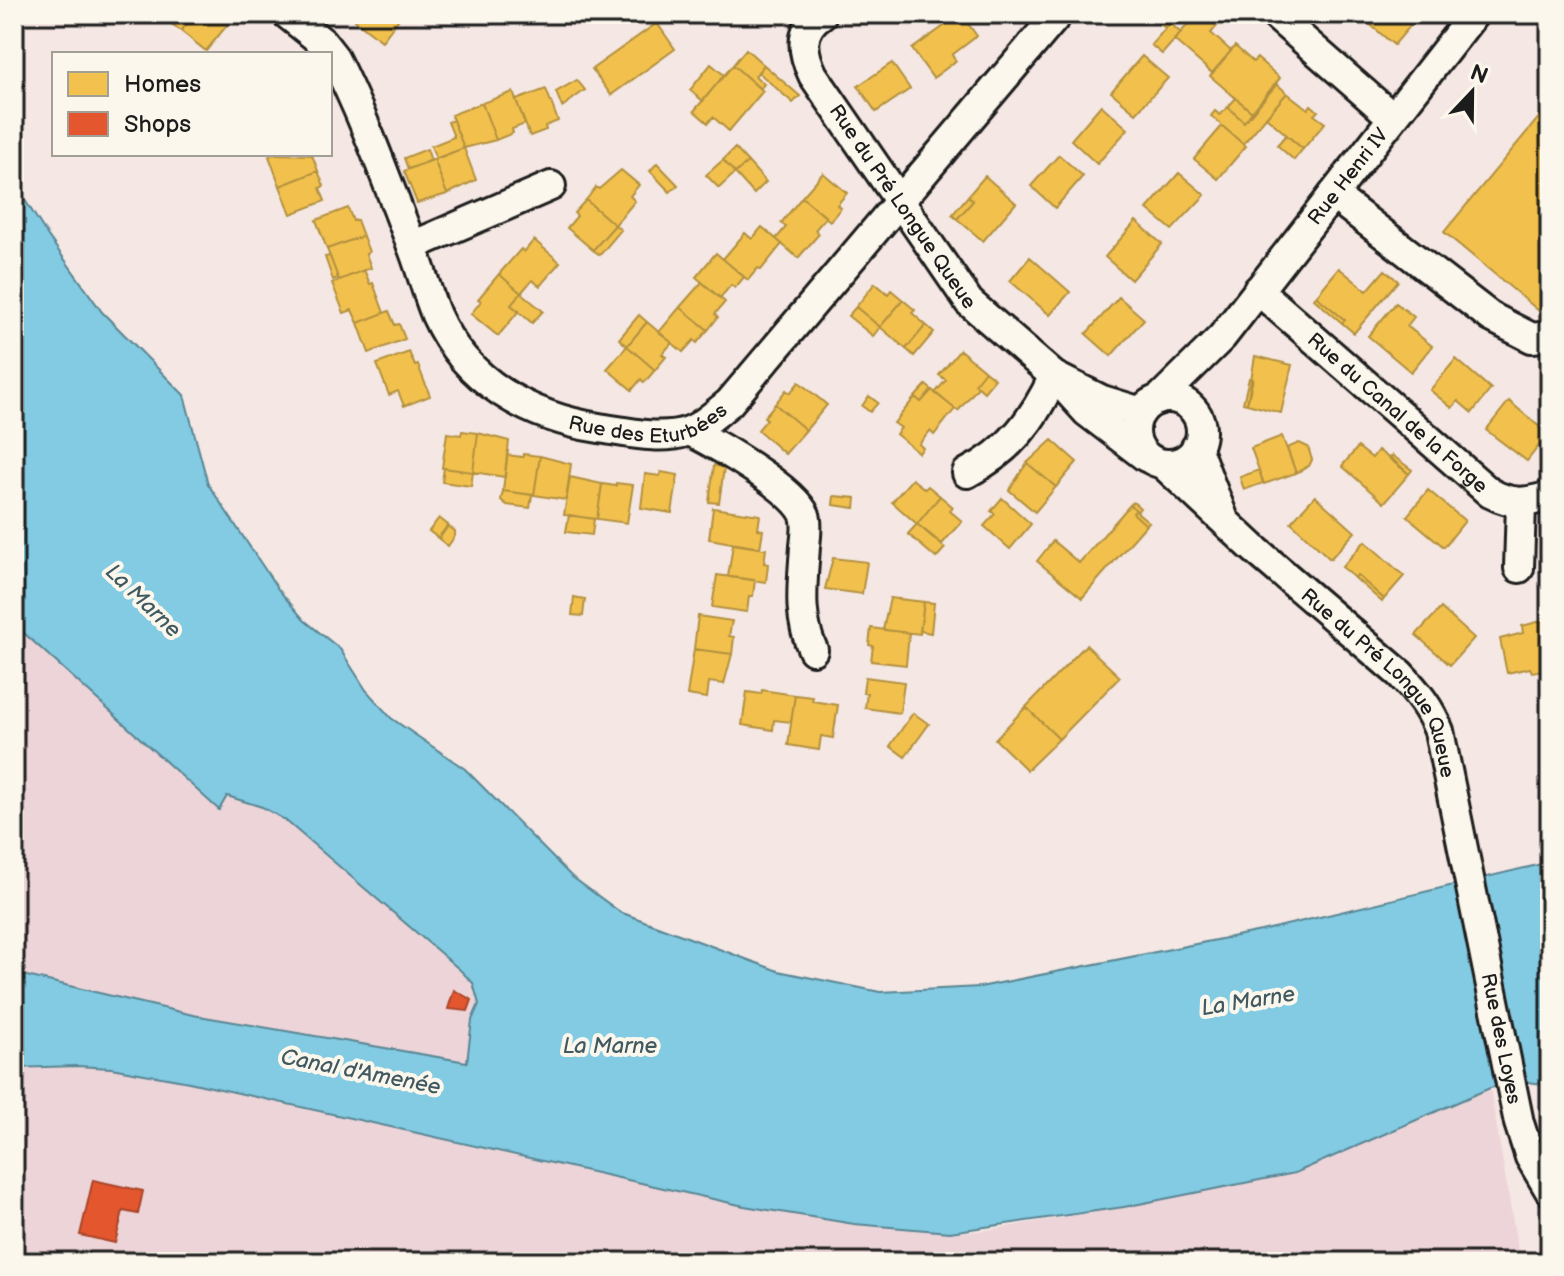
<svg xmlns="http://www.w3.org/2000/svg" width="1564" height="1276" font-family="'Balsamiq Sans',sans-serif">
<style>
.built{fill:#edd4d8}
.water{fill:#82cbe2;stroke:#598593;stroke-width:2}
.homes{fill:#f2c14e;stroke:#b2903f;stroke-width:2}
.shops{fill:#e4572e;stroke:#a84529;stroke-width:2}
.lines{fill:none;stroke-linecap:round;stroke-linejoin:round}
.minor-casing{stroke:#1c1c1c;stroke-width:34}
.minor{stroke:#fbf7ec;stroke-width:28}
.labels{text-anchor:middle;stroke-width:8;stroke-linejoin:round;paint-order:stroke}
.street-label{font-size:20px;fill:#1c1c1c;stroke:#fbf7ec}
.water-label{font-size:22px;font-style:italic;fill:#405961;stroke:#fbf7ec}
</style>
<rect width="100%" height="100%" fill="#f5e7e3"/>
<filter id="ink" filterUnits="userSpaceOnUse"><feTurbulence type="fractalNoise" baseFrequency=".0125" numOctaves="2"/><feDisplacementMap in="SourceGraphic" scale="16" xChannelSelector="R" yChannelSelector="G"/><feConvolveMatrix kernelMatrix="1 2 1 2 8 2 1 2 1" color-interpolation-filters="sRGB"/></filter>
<g filter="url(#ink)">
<path class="built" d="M14,624L219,809L226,795L262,807L285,820L473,983L479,1004L472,1020L458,1143L744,1206L854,1225L950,1232L982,1231L1124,1207L1295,1173L1490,1088L1520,1262H14Z"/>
<path class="water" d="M14,183L48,236L102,312L184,395L208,484L278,589L304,620L340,649L366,690L391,718L465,769L571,876L620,912L778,971L880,992L980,987L1261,931L1550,862V1085L1521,1081L1490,1088L1295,1173L1124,1207L950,1232L854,1224L744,1206L189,1082L111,1068L77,1066L14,1068V973L193,1015L467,1062L472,1020L479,1004L473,983L460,970L285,820L262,807L227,796L219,810L14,624Z"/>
<path class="homes" d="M159,14H195L181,31Z
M195,14H217L228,24L206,51L181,31Z
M359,14H399L401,16L382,41L355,20Z
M961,14L977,36L952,55L956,61L933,78L912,49Z
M1149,14H1177L1165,28Z
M1197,14H1203L1217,26L1211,33L1231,51L1212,73L1174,40Z
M1358,14H1412L1417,18L1394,45Z
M657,23L675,49L611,95L592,69Z
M1170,23L1181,33L1162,54L1151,45Z
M1235,46L1253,62L1257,58L1280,78L1252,112L1210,76Z
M746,49L764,65L755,76L764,84L760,89L733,65Z
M1142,56L1168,78L1136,113L1111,92Z
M892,63L910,89L876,112L858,86Z
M711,64L724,75L703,101L690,90Z
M733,65L763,91L729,131L713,117L708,123L694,111Z
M764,65L800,96L793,103L758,72Z
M577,80L585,90L562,107L556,92Z
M1277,84L1287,93L1243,144L1211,116L1215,111L1220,115L1228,107L1244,122Z
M546,89L558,121L545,126L546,130L530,136L516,100Z
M513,92L525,124L512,129L513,133L496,140L482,103Z
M1287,93L1308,109L1311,105L1318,111L1314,115L1325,123L1303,149L1266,117Z
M1236,98L1252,112L1244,122L1228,107Z
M482,103L496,140L464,148L451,115Z
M1550,104V309L1545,316L1444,232Z
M1101,105L1128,129L1097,164L1071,140Z
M453,120L464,148L436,159L431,146L454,137L448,122Z
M1222,126L1246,146L1218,179L1194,159Z
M1286,135L1303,149L1294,160L1277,145Z
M464,148L476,180L447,194L434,159Z
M735,148L748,162L735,173L723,160Z
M427,149L431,161L408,169L404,158Z
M275,154L312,155L318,171L280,186L269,156Z
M1059,155L1083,176L1055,208L1031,186Z
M434,159L447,194L417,203L404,171Z
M723,160L735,173L719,188L706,175Z
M748,162L766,182L754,194L735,173Z
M657,163L678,185L670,192L650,171Z
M621,170L639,185L630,196L635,201L615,225L586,200L596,187L599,189Z
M318,171L324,186L320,188L325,201L291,214L280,186Z
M823,173L847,193L837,205L841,208L830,221L802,197Z
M1179,173L1205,195L1172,230L1147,209Z
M985,176L1016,203L983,241L957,219L973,201L968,196Z
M968,196L973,201L957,219L952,215Z
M802,197L826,217L815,230L819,234L798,258L776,239L786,227L781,223Z
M586,200L615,225L593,250L567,228L577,216L574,213Z
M348,208L353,221L357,220L363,236L327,249L316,220Z
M1136,221L1162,244L1131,280L1105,257Z
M615,225L621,230L600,255L593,250Z
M762,227L782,244L761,270L758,268L748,280L723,259L745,233L752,239Z
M363,236L369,252L366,254L371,268L339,280L327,249Z
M534,240L560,262L540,286L532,280L521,293L499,274L521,249L524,252Z
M716,253L744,277L735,288L731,285L720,298L696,277Z
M330,256L338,278L333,280L325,257Z
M1030,257L1070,292L1050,315L1010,281Z
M1339,268L1367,291L1385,270L1398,281L1354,333L1342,323L1345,320L1316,296Z
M364,270L370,284L373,283L384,313L358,323L352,310L344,313L332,283Z
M499,274L521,293L511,305L519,311L498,336L471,314L481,301L478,299Z
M702,282L725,302L715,314L718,317L708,330L680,307Z
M875,283L888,294L891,290L903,300L880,327L856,307Z
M521,293L543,311L532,323L511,305Z
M1316,296L1345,320L1342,323L1314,299Z
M1119,297L1144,319L1111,356L1086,334Z
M903,300L915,310L912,313L926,325L906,349L880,327Z
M1396,303L1414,317L1407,326L1432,346L1411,372L1368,336Z
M680,307L708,330L697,343L694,340L683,352L659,332Z
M856,307L880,327L873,336L848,316Z
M389,311L395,325L399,324L405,339L369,353L358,323Z
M639,315L647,322L627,346L619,339Z
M647,322L672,343L662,354L666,357L655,370L627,346Z
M926,325L934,332L914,356L906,349Z
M627,346L655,370L644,383L641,379L632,390L607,369Z
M960,350L985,371L975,384L978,387L958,411L935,393L946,380L939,375Z
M409,352L415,366L418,365L430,396L404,406L398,391L389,395L377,364Z
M1255,356L1292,365L1281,413L1247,404Z
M1456,359L1491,389L1472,413L1458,401L1452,408L1430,390Z
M985,371L995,379L984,392L975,384Z
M1249,378L1253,379L1247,404L1243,403Z
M799,382L827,405L806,430L775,404L786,390L790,393Z
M926,385L932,390L921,402L915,397Z
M932,390L955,409L934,435L930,431L919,444L923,448L919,453L896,434L901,428L894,423L915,397L921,402Z
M869,396L878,403L870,412L862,406Z
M1509,401L1548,434L1527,461L1486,430Z
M775,404L806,430L785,454L758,430L767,419L764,417Z
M462,431L478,433L473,472L442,468L447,433L461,435Z
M478,433L509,441L505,477L473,472Z
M1282,436L1296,473L1264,484L1251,448Z
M1052,440L1077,462L1056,487L1027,463Z
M1299,443L1308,447L1312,460L1309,466L1296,473L1287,448Z
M1358,447L1372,458L1378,450L1409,474L1384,503L1342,466Z
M523,454L540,456L534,495L503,491L507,455L523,457Z
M1392,455L1412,470L1409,474L1390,457Z
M540,456L571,464L566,500L534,495Z
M1027,463L1056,487L1035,512L1009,490Z
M714,465L724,468L719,503L709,502Z
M444,468L473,472L471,486L442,482Z
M1259,470L1263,483L1244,490L1240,477Z
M661,472L678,475L672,513L641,508L645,474L660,476Z
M570,477L602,484L597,519L564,515Z
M912,479L925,489L928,486L940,496L917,524L892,502Z
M616,483L633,485L627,523L597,519L602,484L616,486Z
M1428,490L1465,521L1444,547L1407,516Z
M503,491L532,495L530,508L507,505L501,500Z
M834,496L856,498L855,508L833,505Z
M940,496L953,507L950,511L962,521L942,544L917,524Z
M1315,496L1355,532L1330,559L1291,522Z
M1002,498L1031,524L1010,549L984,526L995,514L991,511Z
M1133,502L1140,508L1137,512L1149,522L1146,525L1133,513L1136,510L1130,505Z
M1130,505L1136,510L1133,513L1146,525L1082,598L1037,561L1053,541L1079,563Z
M713,508L760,515L758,529L763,530L760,548L709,539Z
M569,515L594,519L592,535L566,532Z
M439,518L448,525L438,538L429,531Z
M917,524L945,548L936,558L908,534Z
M448,526L455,531V536L448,546L439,539Z
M1365,541L1404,576L1384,599L1357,575L1355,578L1342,567Z
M733,544L766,549L764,563L768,564L766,582L728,577Z
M833,558L867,562L862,594L825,589Z
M717,575L755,580L753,596H749L747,612L712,607Z
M1357,575L1384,599L1382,602L1355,578Z
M574,597L585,599L583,616L572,615Z
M890,598L924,602L920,634L883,630Z
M924,602L934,603L931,633L920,631Z
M1441,608L1474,638L1450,665L1416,635Z
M698,616L732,621L729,636L734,637L732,654L694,649Z
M1545,620L1550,641V669L1532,672L1530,668L1507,673L1500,639L1523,633L1522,626Z
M871,628L909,633L906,665L871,661L873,646L869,645Z
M1086,645L1120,677L1059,739L1026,707Z
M694,649L732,654L724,684L709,682L707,698L687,695Z
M865,677L904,682L900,713L865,708L867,693H863Z
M762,690L795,695L791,722L774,720L773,730L742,725L747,692L761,694Z
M795,695L813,697L812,701L838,705L833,738L821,736L819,750L788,745Z
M1026,707L1059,739L1027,770L995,739Z
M913,713L929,724L905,757L890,746Z"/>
<path class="shops" d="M454,990L472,1000L468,1011L448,1009Z
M93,1180L143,1191L138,1214L123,1211L115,1243L80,1235Z"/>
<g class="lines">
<defs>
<g id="minor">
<path id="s1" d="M287,14L322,42L333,56C363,114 386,179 410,241C420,265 426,291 436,315C466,382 529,417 599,428C627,432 661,441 689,431C703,426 717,412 729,403L1058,14"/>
<path id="s2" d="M822,14C798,30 802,52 813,75L969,302L1054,376L1102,400L1141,412"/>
<path d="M1274,14L1392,117"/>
<path d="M1333,195L1491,317L1532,338L1550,336"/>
<path d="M412,246L551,186"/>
<path id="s3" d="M1258,290L1490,493C1513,505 1526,503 1550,496"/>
<path d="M1068,391L1087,412L1146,457"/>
<circle cx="1168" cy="431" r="33"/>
<path id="s4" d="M1158,400L1222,337L1474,14"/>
<path d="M690,431C717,445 793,488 805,515C808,524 806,537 805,546C803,582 797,616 813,650"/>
<path d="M1196,447L1223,517"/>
<path id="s5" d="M1163,464L1252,547L1400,674C1417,692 1430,708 1439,731L1519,1123L1530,1157L1550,1191"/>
<path d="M967,473C1010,451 1034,419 1054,376"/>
<path d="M1519,568L1521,504"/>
</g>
</defs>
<use href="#minor" class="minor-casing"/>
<use href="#minor" class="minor"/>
</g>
</g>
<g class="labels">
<g class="street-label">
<text dy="7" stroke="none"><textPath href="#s4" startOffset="294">Rue Henri IV</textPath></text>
<text dy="7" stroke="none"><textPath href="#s2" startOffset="228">Rue du Pré Longue Queue</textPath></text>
<text dy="7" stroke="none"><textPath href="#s1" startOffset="600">Rue des Eturbées</textPath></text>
<text dy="7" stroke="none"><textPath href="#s3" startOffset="186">Rue du Canal de la Forge</textPath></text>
<text dy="7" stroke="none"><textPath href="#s5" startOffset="312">Rue du Pré Longue Queue</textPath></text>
<text dy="7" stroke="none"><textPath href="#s5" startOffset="700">Rue des Loyes</textPath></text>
</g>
<g class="water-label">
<text transform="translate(144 600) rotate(44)" y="8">La Marne</text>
<text transform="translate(1248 1000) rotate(-9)" y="8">La Marne</text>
<text x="610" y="1053">La Marne</text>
<text transform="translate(361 1071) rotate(11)" y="8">Canal d'Amenée</text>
</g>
</g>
<rect width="1564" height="1276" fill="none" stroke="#fbf7ec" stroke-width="48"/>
<rect x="24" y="24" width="1516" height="1228" fill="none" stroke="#1c1c1c" stroke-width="3" filter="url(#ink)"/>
<rect x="52" y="52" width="280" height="104" fill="#fbf7ec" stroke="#a29f99" stroke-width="2"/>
<rect x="68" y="72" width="40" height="24" fill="#f2c14e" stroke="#a29f99" stroke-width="2"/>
<text x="124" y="92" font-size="24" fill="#1c1c1c">Homes</text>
<rect x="68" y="112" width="40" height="24" fill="#e4572e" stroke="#a29f99" stroke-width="2"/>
<text x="124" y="132" font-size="24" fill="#1c1c1c">Shops</text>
<g transform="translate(1472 92) rotate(22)" stroke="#fbf7ec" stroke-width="6" paint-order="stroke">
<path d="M0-6L14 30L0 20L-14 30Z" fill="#1c1c1c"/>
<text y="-12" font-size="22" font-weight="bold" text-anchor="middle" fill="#1c1c1c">N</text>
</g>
</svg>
